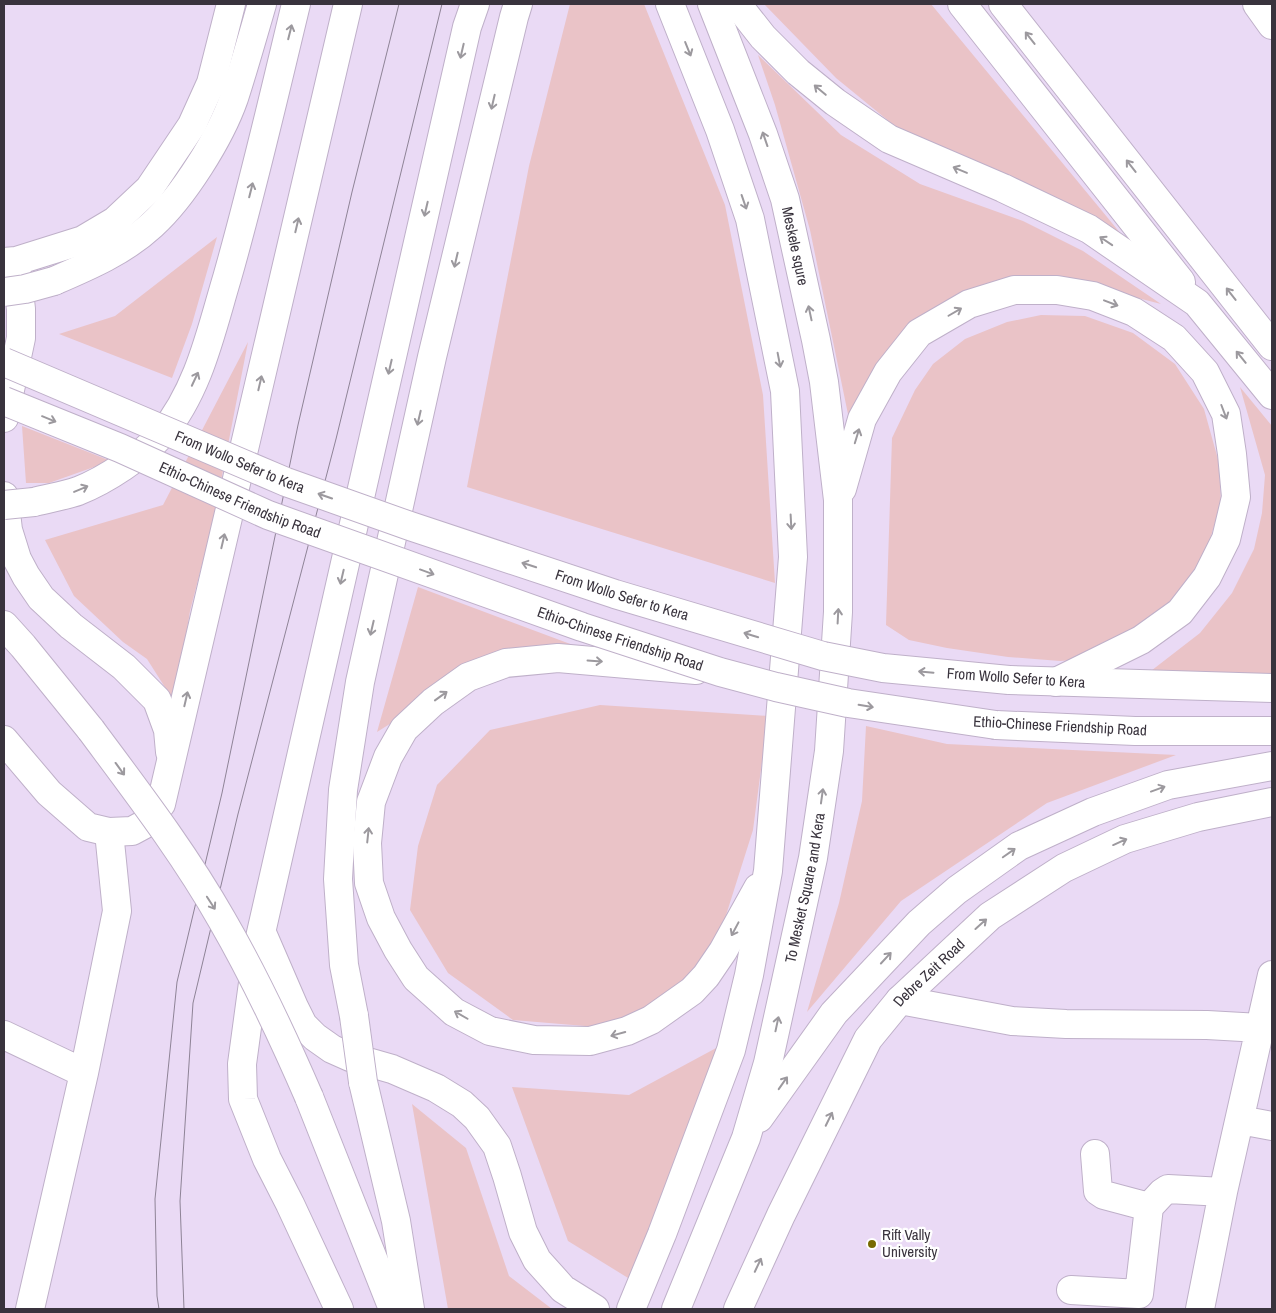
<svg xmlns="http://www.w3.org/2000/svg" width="1276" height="1313" font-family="'Archivo Narrow',sans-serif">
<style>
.green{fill:#eac3c7}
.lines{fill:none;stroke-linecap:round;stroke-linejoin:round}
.minor-casing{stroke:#bfb0c9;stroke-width:30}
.major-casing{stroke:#bfb0c9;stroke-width:30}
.minor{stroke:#fff;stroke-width:28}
.major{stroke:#fff;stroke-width:28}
.tram{stroke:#8e8396;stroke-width:1}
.major-bridge-casing{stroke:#bfb0c9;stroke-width:30;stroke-linecap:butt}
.major-bridge{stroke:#fff;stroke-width:28}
.oneway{stroke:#9c999e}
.poi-dot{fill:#776900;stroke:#fff;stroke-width:2}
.labels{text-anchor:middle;stroke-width:4.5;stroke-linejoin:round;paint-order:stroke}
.street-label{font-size:15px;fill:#39333d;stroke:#fff}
.poi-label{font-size:15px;fill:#39333d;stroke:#fff;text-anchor:start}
</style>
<rect width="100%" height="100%" fill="#eadaf5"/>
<path class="green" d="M570,4H644L725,205L763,395L775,583L467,487L529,166Z
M764,4H931L1126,240L896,127L836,78Z
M758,55L841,135L920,184L1023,221L1083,251L1161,304L1083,284L945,307L849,419L810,230L775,105Z
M217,237L192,324L172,378L59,334L115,316Z
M1041,315L1085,316L1133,333L1175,364L1204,409L1219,463L1221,503L1196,586L1104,658L1060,661L1008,657L947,648L909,640L886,625L892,438L915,390L933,364L965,339L1007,322Z
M248,342L213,522L190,611L175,703L147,659L123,642L74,596L45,540L163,505Z
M1240,387L1272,426V679L1147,674L1200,633L1232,593L1254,549L1262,513L1265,475Z
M22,426L111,461L49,483H26Z
M418,587L581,648L474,671L377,732Z
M600,705L768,716L753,830L721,931L677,991L609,1028L513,1020L448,973L410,910L418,846L437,785L490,730Z
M866,726L947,744L1176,755L1047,803L901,901L807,1012L839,903L862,801Z
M731,1040L633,1281L568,1241L512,1087L629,1095Z
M412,1104L466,1148L509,1276L552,1309H448Z"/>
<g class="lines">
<defs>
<path id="minor" d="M1257,4L1272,25
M900,1000L1012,1021L1066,1024L1207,1025L1260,1028
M4,1035L84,1073
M1240,1120L1272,1126
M1149,1207L1162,1193L1168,1189L1223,1192
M1071,1290L1139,1294L1149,1207L1104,1195L1098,1191L1095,1154
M30,1309L84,1073L117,911L109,832
M1200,1309L1223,1192L1272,975"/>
<g id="major">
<path d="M737,4L763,37L798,72L835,102L889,139L1003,188L1089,229L1197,303L1272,395"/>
<path d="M962,4L1181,282"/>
<path d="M1003,4L1272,346"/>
<path d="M4,262L16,261L83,240L115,221L149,189L192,125L211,83L231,4"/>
<path d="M54,281C89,266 124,251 152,225C183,197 220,138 234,98C244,67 253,35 262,4"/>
<path d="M4,418L21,338V309L16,267"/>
<path d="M842,489L862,419L888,372L919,333L969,304L1014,290H1057L1093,296L1134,312L1174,338L1205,372L1226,414L1232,454L1236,497L1226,539L1207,577L1180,612L1141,640L1056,682"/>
<path d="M4,496L8,530L17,559L26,576L41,598L71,626L124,667L157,700L168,730L170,752"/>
<path d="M34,502C49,498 64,496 78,491C106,480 142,456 162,434C199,390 211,331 227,278C253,187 274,95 296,4"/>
<path d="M4,625L23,646L91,730"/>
<path d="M696,670L558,658L506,663L468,677L433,702L404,729L388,757L371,802L367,843L369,883L381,918L398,950L416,978L454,1012L490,1031L534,1040L590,1041L627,1031L651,1020L692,991L706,976L723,951L758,888"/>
<path d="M1009,680L1272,688"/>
<path d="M996,725L1135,731H1272"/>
<path d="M4,740L49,793L88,827L109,832L132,831L145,824L161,804L348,4"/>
<path d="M262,933L294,1007L303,1025L315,1037L332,1049L350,1057L392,1069L436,1088L462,1104L477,1118L497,1146L507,1176L523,1232L537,1260L563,1289L595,1309"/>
<path d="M354,1016L344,965L338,879L343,790L360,682L432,357L514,17L518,4"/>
<path d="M363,1082L396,1221L410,1309"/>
<path d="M309,1097L393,1309"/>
<path d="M759,1118L834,1013L919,923L957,890L1019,846L1093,812L1168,785L1272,766"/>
<path d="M339,1309L290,1204L267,1159L243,1099L242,1064L258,946L467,27L475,4"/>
<path d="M631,1309L662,1234L731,1050L749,975L768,871L793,557L785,391L750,219L720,130L670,4"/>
<path id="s1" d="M676,1309L746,1138L768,1063L813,858L829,751L838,612V500L824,382L816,340L785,199L763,134L712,4"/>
<path id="s2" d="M738,1309L781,1215L868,1039L900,1000L990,916L1064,868L1125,839L1198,817L1272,802"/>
</g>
</defs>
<use href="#minor" class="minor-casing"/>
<use href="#major" class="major-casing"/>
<use href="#minor" class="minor"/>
<use href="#major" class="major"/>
<path class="tram" d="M159,1309L157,1296L155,1199L177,982L222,793L298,425L352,192L399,4
M184,1309L180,1201L193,1003L238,814L336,439L442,4"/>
<defs>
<g id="major-bridge">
<path d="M4,292L25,289L54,281"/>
<path id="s3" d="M4,362L286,482L410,526L615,594L823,656L883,668L1009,680"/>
<path id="s4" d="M4,401L120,448L268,515L582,627L720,672L776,687L848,703L996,725"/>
<path d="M4,505L34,502"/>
<path d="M91,730C137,792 184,853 222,920C255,977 283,1037 309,1097"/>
<path d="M354,1016L363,1082"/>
</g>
</defs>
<use href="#major-bridge" class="major-bridge-casing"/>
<use href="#major-bridge" class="major-bridge"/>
</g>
<defs><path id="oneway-shaft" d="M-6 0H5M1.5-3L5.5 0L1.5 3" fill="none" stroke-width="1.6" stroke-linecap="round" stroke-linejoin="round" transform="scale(1.25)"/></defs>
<g class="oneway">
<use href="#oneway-shaft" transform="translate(290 32) rotate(-76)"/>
<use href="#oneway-shaft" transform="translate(1030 38) rotate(-128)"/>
<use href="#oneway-shaft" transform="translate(688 49) rotate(68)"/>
<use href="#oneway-shaft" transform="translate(462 51) rotate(103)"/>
<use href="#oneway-shaft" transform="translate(820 90) rotate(-140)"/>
<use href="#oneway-shaft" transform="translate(493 102) rotate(103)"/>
<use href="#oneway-shaft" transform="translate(765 139) rotate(-109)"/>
<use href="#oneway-shaft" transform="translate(1131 166) rotate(-128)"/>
<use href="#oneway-shaft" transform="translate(960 170) rotate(-157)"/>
<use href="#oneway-shaft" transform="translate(251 190) rotate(-76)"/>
<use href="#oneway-shaft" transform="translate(744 202) rotate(71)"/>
<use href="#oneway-shaft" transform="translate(426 209) rotate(103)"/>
<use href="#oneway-shaft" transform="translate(297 225) rotate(-77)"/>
<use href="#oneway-shaft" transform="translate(1106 241) rotate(-146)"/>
<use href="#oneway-shaft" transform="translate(456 260) rotate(103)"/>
<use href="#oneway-shaft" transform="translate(1231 294) rotate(-128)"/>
<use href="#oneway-shaft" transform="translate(1111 303) rotate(21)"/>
<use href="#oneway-shaft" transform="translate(955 312) rotate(-30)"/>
<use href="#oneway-shaft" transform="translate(810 313) rotate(-102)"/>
<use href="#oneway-shaft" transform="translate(1241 357) rotate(-129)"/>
<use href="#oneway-shaft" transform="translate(779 360) rotate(79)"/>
<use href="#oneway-shaft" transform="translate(390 367) rotate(103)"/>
<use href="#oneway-shaft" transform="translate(195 379) rotate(-65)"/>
<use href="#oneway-shaft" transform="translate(260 383) rotate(-77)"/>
<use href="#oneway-shaft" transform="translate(1224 412) rotate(69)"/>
<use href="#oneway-shaft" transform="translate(419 418) rotate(103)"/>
<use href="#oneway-shaft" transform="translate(49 419) rotate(22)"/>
<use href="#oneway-shaft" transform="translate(857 436) rotate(-73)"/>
<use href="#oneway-shaft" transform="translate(81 489) rotate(-23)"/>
<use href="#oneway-shaft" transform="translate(325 496) rotate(-161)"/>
<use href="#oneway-shaft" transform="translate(791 522) rotate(87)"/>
<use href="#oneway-shaft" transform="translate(223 541) rotate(-77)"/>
<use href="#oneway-shaft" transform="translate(529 565) rotate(-162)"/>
<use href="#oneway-shaft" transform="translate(427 572) rotate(20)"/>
<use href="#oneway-shaft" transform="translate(342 577) rotate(103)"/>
<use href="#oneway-shaft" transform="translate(838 616) rotate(-87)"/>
<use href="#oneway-shaft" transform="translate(372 628) rotate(103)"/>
<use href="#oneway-shaft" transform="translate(751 635) rotate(-163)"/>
<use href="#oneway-shaft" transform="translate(595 661) rotate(4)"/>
<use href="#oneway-shaft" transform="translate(926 672) rotate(-175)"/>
<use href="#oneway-shaft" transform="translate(441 696) rotate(-36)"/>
<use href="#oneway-shaft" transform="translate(186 699) rotate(-77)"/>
<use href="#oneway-shaft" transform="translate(866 706) rotate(9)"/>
<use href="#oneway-shaft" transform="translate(120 769) rotate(54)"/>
<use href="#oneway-shaft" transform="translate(1158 789) rotate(-20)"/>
<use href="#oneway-shaft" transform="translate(822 796) rotate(-82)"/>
<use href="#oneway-shaft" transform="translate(368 835) rotate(-84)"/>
<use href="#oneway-shaft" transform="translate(1120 842) rotate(-24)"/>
<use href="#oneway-shaft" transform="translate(1009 853) rotate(-35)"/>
<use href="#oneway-shaft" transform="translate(211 903) rotate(57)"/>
<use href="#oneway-shaft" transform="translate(981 924) rotate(-42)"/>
<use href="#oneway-shaft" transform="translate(735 929) rotate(118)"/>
<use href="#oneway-shaft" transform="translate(886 958) rotate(-47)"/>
<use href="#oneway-shaft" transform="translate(461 1015) rotate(-150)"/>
<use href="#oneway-shaft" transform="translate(777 1024) rotate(-78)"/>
<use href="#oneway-shaft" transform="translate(618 1034) rotate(165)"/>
<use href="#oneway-shaft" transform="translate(783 1083) rotate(-55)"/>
<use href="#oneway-shaft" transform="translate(829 1119) rotate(-64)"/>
<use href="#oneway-shaft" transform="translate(758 1265) rotate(-65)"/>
</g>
<circle class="poi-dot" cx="872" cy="1244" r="5"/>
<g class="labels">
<g class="street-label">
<text transform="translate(795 246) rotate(78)" y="5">Meskele squre</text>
<text dy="5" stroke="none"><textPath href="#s3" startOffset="256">From Wollo Sefer to Kera</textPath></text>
<text dy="5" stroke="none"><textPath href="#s4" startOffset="256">Ethio-Chinese Friendship Road</textPath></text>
<text dy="5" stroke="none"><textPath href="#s3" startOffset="661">From Wollo Sefer to Kera</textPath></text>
<text dy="5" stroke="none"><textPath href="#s4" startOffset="661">Ethio-Chinese Friendship Road</textPath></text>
<text transform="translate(1016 678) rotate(4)" y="5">From Wollo Sefer to Kera</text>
<text transform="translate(1060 726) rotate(3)" y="5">Ethio-Chinese Friendship Road</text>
<text dy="5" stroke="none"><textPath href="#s1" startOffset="442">To Mesket Square and Kera</textPath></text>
<text dy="5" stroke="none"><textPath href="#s2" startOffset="390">Debre Zeit Road</textPath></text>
</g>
<g class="poi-label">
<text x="882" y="1240">Rift Vally<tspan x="882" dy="17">University</tspan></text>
</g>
</g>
<rect width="1276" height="1313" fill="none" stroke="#39333d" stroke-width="10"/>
</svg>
